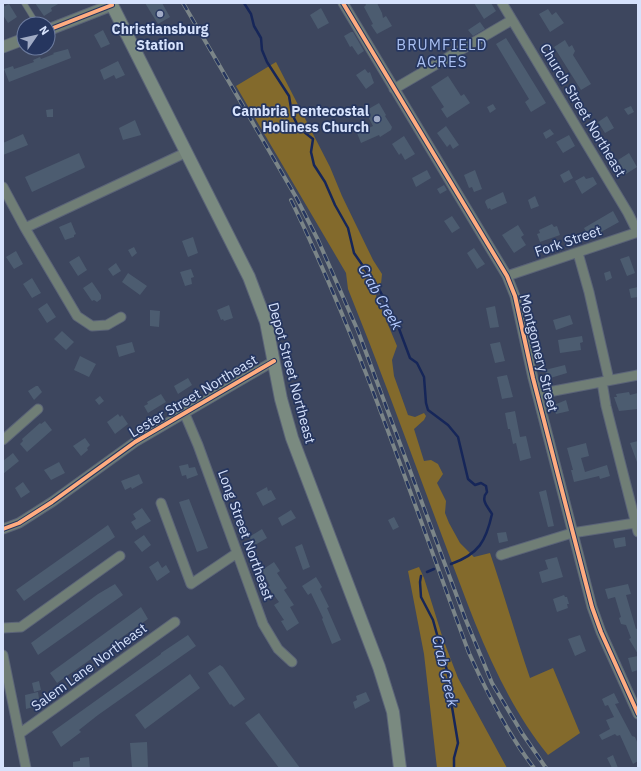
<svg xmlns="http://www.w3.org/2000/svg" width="641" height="771" font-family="'IBM Plex Sans',sans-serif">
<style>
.forest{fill:#836a2c}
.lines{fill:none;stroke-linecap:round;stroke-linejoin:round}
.stream{stroke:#162659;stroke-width:2.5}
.building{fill:#4c5c70}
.service-casing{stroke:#5b6478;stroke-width:6}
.minor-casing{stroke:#5b6478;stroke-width:11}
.tertiary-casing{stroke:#5b6478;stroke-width:13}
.secondary-casing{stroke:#5b6478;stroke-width:14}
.service{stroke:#707e76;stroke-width:4.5}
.minor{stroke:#707e76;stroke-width:9}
.tertiary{stroke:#707e76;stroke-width:11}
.secondary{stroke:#7a8a80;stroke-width:12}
.rail-casing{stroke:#7b8588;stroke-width:4}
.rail{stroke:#26365f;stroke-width:2.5;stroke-dasharray:8;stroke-linecap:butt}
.cycleway-casing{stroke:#26365f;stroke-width:6}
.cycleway{stroke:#ffac80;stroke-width:4}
.poi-dot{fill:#a0abc5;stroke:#26365f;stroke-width:1.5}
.labels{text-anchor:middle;stroke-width:3.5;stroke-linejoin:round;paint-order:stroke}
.poi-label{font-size:14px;font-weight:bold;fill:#d6e2fc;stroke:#26365f}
.street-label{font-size:14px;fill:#d6e2fc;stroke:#26365f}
.neighbourhood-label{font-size:15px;letter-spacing:1px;fill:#a9bff1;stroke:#26365f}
.water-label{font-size:15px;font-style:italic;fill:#b4cafe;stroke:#26365f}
</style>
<rect width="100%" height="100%" fill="#3d465e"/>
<path class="forest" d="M276,62L330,167L342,196L373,260L382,274L381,284L376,296L397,346L392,360L394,376L408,415L415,417L424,413L426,416L424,420L414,429L424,461L431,460L438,464L443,474L437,483L446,501L445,513L449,523L460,543L474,557L490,553C504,594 516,637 530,678L553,668L580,733L548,755C498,693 473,618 445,544C413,459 382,373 348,289L346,273L236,86Z
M419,567L424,578L443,639L458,678L507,768H437L424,654L408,571Z"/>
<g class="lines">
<path class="stream" d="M244,3L251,14L254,26L261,38L262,50L267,62L289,96L292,114L299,128L313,139L311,152L314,165L325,182L335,205L348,228L354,253L379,289L398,326L410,358L417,363L424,377L426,403L428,410L448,425L458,437L468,479L475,485L481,483L486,486L487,492C480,500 488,507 492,514C486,541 479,554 451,564
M427,572L434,569
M421,576L420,582L421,597L433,620L451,685L452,707L458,743L454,758V768"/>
</g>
<path class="building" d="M35,3H60L51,8L52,11L44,16Z
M145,3H162L170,17L158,24Z
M365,3H377L382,13L383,18L386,16L392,26L377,34L371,25L373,24L364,7L366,5Z
M474,3H491L496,11L484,19Z
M9,4L17,17L8,23L3,15V7Z
M321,8L329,23L318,29L310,15Z
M548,9L552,15L556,12L564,23L550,32L539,14Z
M480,22L485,29L473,36L468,30Z
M103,30L110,44L101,48L94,35Z
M351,32H353L364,51L358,55L352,46L350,47L344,36Z
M506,38L546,103L531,112L525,102L529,99L496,44Z
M565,40L569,47L572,45L575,51L573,55L591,84L581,90L554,47Z
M68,49L71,58L9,82L4,69L13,66L14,69L20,67L34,62L33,60L40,57L41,59L54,54L53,53Z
M118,61L125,75L116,79L114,75L104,80L100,70Z
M365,69L368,73L370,72L374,83L366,89L356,75Z
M448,76L461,96L464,94L470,103L447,118L441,109L444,107L431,87Z
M379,103L386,115L385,116L392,127L391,130L380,137L379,135L361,143L357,133L373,126L365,111Z
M493,104L496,109L490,113L487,107Z
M631,106L634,112L628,115L624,109Z
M53,109V117H47L46,110Z
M607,116L614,128L605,133L598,122Z
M135,120L141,135L123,140L119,128Z
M446,126L459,145L453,149L450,144L447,147L437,133Z
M550,129L554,134L546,139L543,133Z
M23,134L28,145L3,155V143Z
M569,135L575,146L563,153L556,142Z
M404,136L415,154L405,160L401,153L399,155L392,144Z
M79,153L85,167L84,168L32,192L25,177Z
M629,153L637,167L626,174L618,160Z
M427,170L431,178L416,187L412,178Z
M475,170L482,189L474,192L472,187L469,188L464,175Z
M569,170L573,178L564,183L560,175Z
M584,176L586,179L593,177L597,184L582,194L575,181Z
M444,185L447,190L440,194L437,189Z
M503,192L507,203L491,210L490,208L488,209L485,202L486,200Z
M535,196L539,206L531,209L528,200Z
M613,211L619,222L601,232L598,227L587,233L584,228Z
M452,216L460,228L452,233L444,221Z
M71,222L76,234L74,235V237L65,240L59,227Z
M552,224L554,227L557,226L560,235L540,242L537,234L540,233L539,230Z
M518,225L524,235L521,237L526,245L514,253L502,235Z
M193,237L198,253L188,257L182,241Z
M134,247L137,253L132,257L128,250Z
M474,248L485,264L477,269L467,253Z
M16,251L23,264L14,269L6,257Z
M79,256L87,270L78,276L69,262Z
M629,256L635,273L627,276L620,259Z
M116,263L121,271L113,276L108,269Z
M191,269L194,277L191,278L192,284L185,286L180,272Z
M610,271L612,278L606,281L604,273Z
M128,273L147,286L140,295L122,282Z
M32,278L41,293L32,298L23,284Z
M92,282L101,295V299L97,302L94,300L92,301L83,288Z
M638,287V297L631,298L629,289Z
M47,303L56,317L47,323L38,309Z
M229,305L233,318L224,321L223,319L221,320L217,310Z
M495,306L499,327L490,328L486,308Z
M150,310L160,311L159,327L150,326Z
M570,315L573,324L556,330L553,320Z
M62,331L74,342L66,350L54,339Z
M582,336L583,342L580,343L581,350L560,353L558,340Z
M132,342L135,352L119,357L116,346Z
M500,342L505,361L495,363L490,344Z
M80,356L96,364L89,377L74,370Z
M565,365L567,373L547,379L545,370Z
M507,375L513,397L502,399L497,377Z
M188,378L192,385L178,394L174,386Z
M36,386H38L42,392L34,400L28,391Z
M629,392L630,395L638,393V409L619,411L614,397H617L616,394Z
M161,394L166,402L148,413L144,406L148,404L147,402Z
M100,396L104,401L99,405L95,400Z
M566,400L569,411L556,414L554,405Z
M515,411L520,437L526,436L531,458L520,461L516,443L513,444L510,429H508L505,413Z
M118,414L120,417L122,415L128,424L115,434L107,422Z
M45,421L52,430L27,452L20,444L23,441L22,439L40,423L41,424Z
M85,438L90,445L87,448L88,450L81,456L73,446Z
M638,441V462H637L630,443Z
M586,443L589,456L581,458L585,472L607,465L610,476L600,479L599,476L574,482L571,470H573L567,448Z
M13,453L19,461L3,474V461Z
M59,462L65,473L51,480L44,470Z
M188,464L189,468L195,467L198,475L187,479L186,475L182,476L179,466Z
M139,474L143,483L132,489L131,487L125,490L121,481Z
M23,482L30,492L21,498L15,488Z
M267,487L268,491L271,490L276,499L263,506L256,493Z
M546,490L554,526L548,527L539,492Z
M189,499L208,548L197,552L179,502Z
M142,508L151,521L136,530L131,522L136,519L133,514Z
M291,510L296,518L282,526L278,518Z
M394,517L399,527L393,530L388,520Z
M108,525L115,537L24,601L16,590Z
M262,529L267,538L255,545L249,537Z
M506,532L508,541L499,543L497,533Z
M144,535L151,545L142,552L134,542Z
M625,537L626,546L615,548L613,539Z
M302,544L310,567L303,570L295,547Z
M557,557L563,577L542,583L539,572L548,569L545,560Z
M158,561L162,568L166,565L170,572L157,581L149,567Z
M274,562L280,571L277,573L287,588L284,590L294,605L290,607L299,623L287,631L281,621L284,620L274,605L279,602L268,587L270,586L262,570Z
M316,577L322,587L320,589L329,607L327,608L341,640L332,644L322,619L323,618L311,593L308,595L302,586Z
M115,584L123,595L38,655L31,643L98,594Z
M628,584L631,594L626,595L636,629L638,628V654L629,639L631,638L626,625L621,624L619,618L621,617L615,597L608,599L605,589Z
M564,595L565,597H567L569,604H567L568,608L557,612L553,599Z
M141,607L148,619L57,683L50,673Z
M188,635L196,646L98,715L79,730L81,732L61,747L52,732L161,654V653Z
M580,635L586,651L575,656L568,639Z
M638,656V670L632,672L628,658Z
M220,665L223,667L245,699L234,707L231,704L230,705L208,673Z
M190,674L200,688L145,729L135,715Z
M39,681L41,690L34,692L32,683Z
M38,692L40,705L26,709L25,695Z
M366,692L370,701L355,709L353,702L357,700L356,696Z
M614,693L619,703L615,704L632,736L635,737L638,744V761L633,764L620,735L617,736L615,734L602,740L599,735L610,729L606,720L614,717L608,705L605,706L602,699Z
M259,713L300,768H279L245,723Z
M147,742L148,768H132L130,743Z
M613,755L618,768H612L607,758Z
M89,757L90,768H73V762L80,761V758Z"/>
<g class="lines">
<defs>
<path id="service" d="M24,3L37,24"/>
<path id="minor" d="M343,3L507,276L515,296L533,378L592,607L601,632L638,714
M502,3L628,213L638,233
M394,89L512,20
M3,187L25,228L77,316L92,326L107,325L121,317
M25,228L187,152
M578,253L589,292L609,380
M507,276L638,232
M602,382L606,406L638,532
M538,394L638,375
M184,412L198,445L263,624L278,649L292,662
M3,440L38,409
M161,503L191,584L237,553
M3,529L19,523L52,502L135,442L274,361
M501,555L572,533L635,523
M3,628L21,627L120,556
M3,655L26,768
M19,734L175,622"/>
<path id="tertiary" d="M48,30L112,5
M3,47L24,39"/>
<path id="secondary" d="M111,3L249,277L266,322L281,399L292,438L379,667L393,712L400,768"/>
</defs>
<use href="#service" class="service-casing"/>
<use href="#minor" class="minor-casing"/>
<use href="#tertiary" class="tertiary-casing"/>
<use href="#secondary" class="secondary-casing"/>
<use href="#service" class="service"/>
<use href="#minor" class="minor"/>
<use href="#tertiary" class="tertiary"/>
<use href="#secondary" class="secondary"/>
<defs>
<path id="rail" d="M183,3L296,197L318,240L358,331L465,618L492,683L522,733L546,768
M291,200C362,346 413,502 469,653C487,693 507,733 534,768"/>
</defs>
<use href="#rail" class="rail-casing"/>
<use href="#rail" class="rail"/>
<defs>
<path id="cycleway" d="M343,3L507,276L515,296L533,378L592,607L601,632L638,714
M48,30L112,5L111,3
M3,529L19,523L52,502L135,442L274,361"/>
</defs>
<use href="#cycleway" class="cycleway-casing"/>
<use href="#cycleway" class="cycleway"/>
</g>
<g class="poi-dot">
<circle cx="160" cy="14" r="4"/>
<circle cx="377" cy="119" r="4"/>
</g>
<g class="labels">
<g class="poi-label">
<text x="160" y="34">Christiansburg<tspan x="160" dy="16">Station</tspan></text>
<text x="369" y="116" text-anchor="end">Cambria Pentecostal<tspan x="369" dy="16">Holiness Church</tspan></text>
</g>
<g class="street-label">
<text transform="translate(583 110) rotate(59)" y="5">Church Street Northeast</text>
<text transform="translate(568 241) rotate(-19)" y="5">Fork Street</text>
<text transform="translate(539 353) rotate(76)" y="5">Montgomery Street</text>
<text transform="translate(292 373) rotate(75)" y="5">Depot Street Northeast</text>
<text transform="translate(193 396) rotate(-31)" y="5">Lester Street Northeast</text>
<text transform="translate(246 535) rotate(70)" y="5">Long Street Northeast</text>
<text transform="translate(89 667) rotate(-36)" y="5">Salem Lane Northeast</text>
</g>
<g class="neighbourhood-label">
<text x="442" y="50">BRUMFIELD<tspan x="442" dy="17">ACRES</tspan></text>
</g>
<g class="water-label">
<text transform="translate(380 297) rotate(60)" y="5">Crab Creek</text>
<text transform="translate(445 671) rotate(77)" y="5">Crab Creek</text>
</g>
</g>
<rect width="641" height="771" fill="none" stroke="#d6e2fc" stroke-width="8"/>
<g transform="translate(36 36) rotate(56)"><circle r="19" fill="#26365f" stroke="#6c7b9e"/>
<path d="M0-3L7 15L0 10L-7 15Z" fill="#a0abc5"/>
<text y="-6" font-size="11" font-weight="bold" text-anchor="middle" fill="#d6e2fc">N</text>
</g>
</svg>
